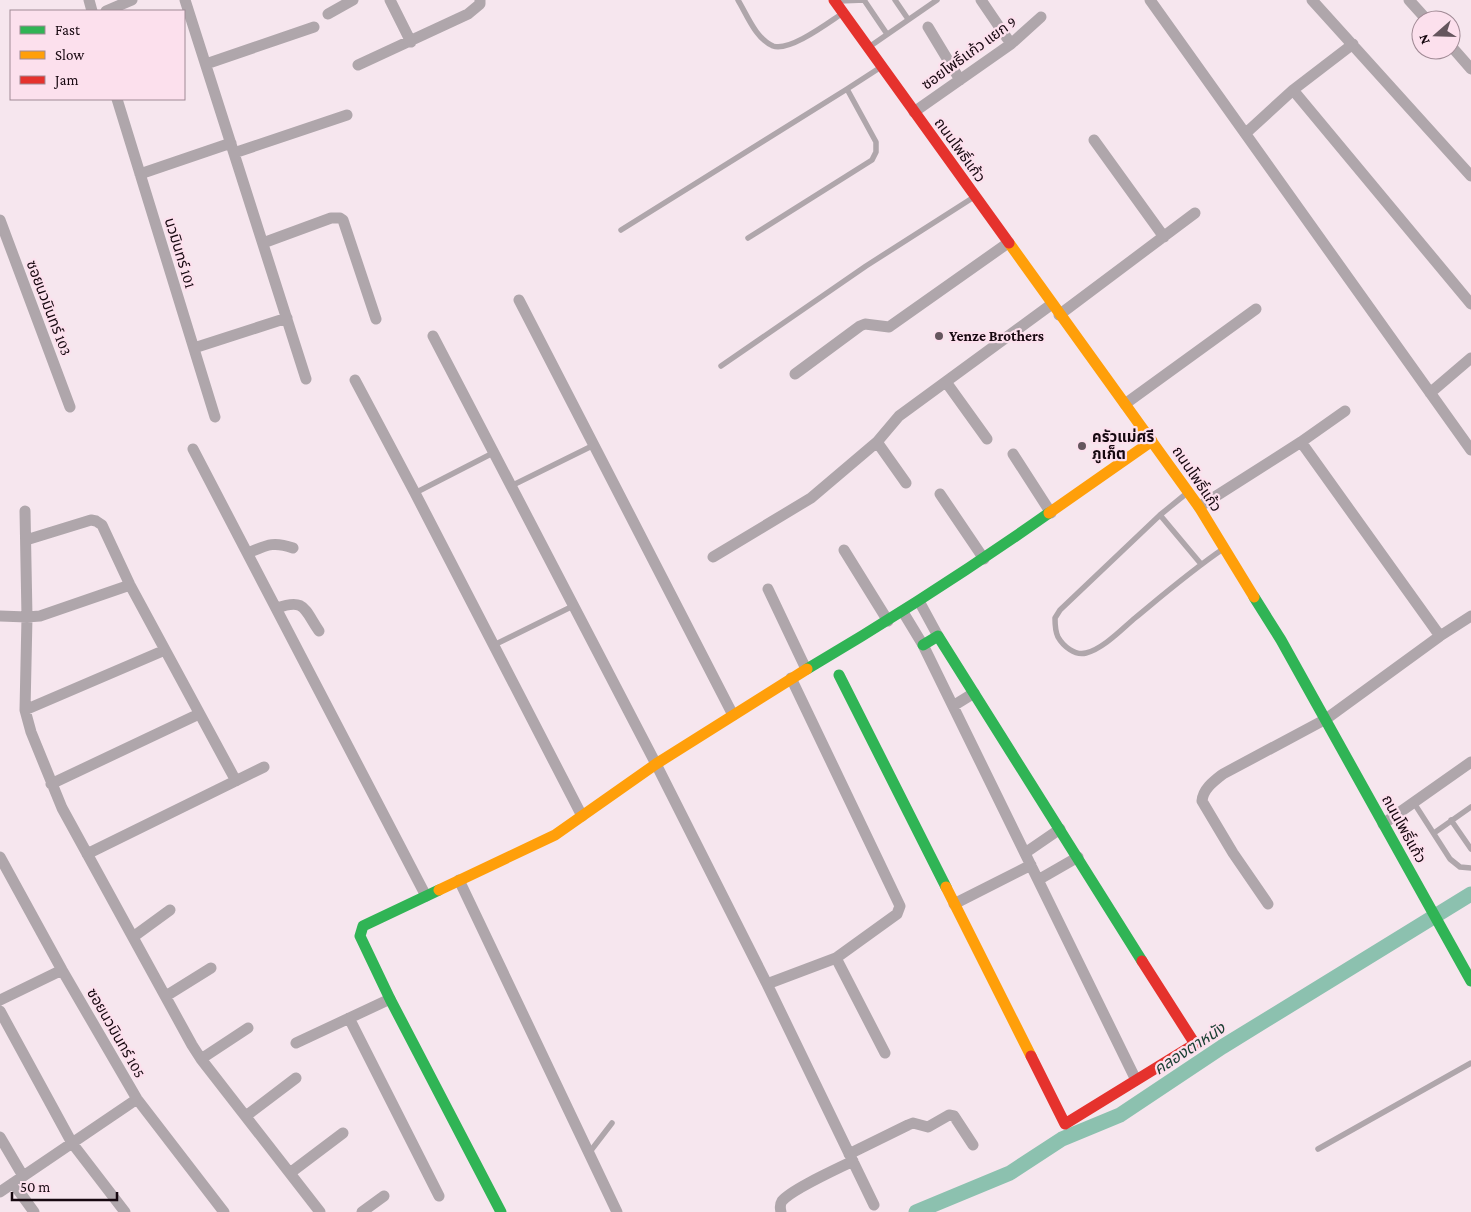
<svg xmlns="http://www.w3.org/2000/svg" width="1471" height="1212" font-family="'Crimson Pro','Noto Sans Thai',serif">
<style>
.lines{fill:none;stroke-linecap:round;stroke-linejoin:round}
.canal{stroke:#8cc1af;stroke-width:15}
.lane{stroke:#afa6ab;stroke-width:5.5}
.street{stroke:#afa6ab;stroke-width:11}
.fast{stroke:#30b455;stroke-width:11}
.slow{stroke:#ff9f0a;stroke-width:11}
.jam{stroke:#e5322d;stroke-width:11}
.poi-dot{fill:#65565e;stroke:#fce0ed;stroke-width:2}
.labels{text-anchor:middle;stroke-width:4.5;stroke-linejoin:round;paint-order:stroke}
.street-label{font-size:15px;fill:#170810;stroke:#fce0ed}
.poi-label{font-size:15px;font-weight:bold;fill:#170810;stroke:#fce0ed;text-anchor:start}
.water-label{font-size:16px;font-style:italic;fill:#183e31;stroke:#fce0ed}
</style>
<rect width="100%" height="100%" fill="#f6e6ee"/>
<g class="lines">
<path class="canal" d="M916,1212L1010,1173L1062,1139L1120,1115L1222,1047L1471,894"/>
<path class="lane" d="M738,0C747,15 756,39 773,46C790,52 829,22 843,13
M864,0L887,34
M895,0L908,19
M839,1L865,0
M869,47L937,0
M847,89L881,67
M621,230L847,89L876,142V152L872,160L748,238
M721,366L866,266L974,197
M511,486L594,445
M415,493L493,453
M1187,493L1160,515L1060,610L1055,618C1055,624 1055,631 1058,637C1063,646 1075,656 1086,653C1103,649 1122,629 1135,618C1164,594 1192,570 1223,549
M1160,515L1201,564
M494,645L573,606
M1414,803L1450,859L1460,867L1471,868
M1451,820L1471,849
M1434,833L1471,807
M1318,1149L1471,1063
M589,1153L612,1123"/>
<path class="street" d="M89,0L92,11
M185,0L306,379
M390,0L411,42
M981,0L1011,44
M1150,0L1471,450
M1312,0L1471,176
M1409,0L1427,20
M106,11L132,0
M328,14L353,0
M928,27L960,80
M1451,46L1471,69
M206,64L314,27
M358,65L468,14L480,4V0
M1293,90L1471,304
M117,99L215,417
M914,112L1011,44L1041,17
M1246,133L1293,90L1353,44
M1094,140L1164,237
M234,153L347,115
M140,174L231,143
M0,220L70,407
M263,243L331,218H340L343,220L376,319
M519,300L733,715
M1059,315L1195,213
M433,336L656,764L767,984L874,1205
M194,348L287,318
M795,374L860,326L865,324L889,327L1008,243
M355,380L415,493L582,816
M946,382L987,439
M1430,393L1471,358
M1125,404L1256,309
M877,442L906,483
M1301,442L1440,636
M193,449L426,896
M1013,454L1051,513
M940,494L984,559
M1199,507L1301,442L1345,411
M25,511L27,617L25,710L31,732L62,808L192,1045L201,1059L320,1212
M26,540L91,520L96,521L102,525L130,585L236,781
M844,550L888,621
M248,553C267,545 273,541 293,548
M713,557L811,498L877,442L899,416L1052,304
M768,589L806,669
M919,601L938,636
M277,608C305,598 304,609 319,631
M903,612L923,645L1136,1080
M0,616L27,617L40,616L130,585
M791,678L900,906L897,914L836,958L885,1053
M953,706L974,693
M25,710L165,650
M51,784L199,714
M1383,824L1471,762
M1025,853L1060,829
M87,854L264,767
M0,857L62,970L137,1099L224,1212
M459,880L617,1212
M1038,880L1078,857
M954,904L1031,865
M1268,904L1233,853L1202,801C1203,789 1214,781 1223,774L1326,719L1440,636L1471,616
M133,937L170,910
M767,984L836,958
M166,996L211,968
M0,1000L62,970
M0,1011L72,1143L125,1212
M349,1018L439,1196
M296,1043L390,999
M201,1059L248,1028
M246,1116L296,1078
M0,1137L23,1176
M849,1154L908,1125L913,1123L928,1127L949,1115L954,1116L973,1145
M290,1173L343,1133
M13,1183L34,1212
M0,1192L137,1099
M362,1212L384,1196
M781,1212C780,1208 780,1204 782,1201C792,1189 837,1169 853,1161"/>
<path class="fast" d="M1254,597L1281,640L1471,981
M923,645L938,636L1142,961
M807,669C890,620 971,568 1049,513
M839,675L946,887
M439,890L363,926L360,936L390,999L501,1212"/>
<path class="slow" d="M1009,243L1199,507L1254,597
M1049,513L1152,441
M946,887L1031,1056
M439,890L555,835L656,764L807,669"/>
<path class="jam" d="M834,0L1009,243
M1031,1056L1065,1124L1195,1044L1142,961"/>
</g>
<g class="poi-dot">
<circle cx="939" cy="336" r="5"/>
<circle cx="1082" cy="446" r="5"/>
</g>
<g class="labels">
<g class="street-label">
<text transform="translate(969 53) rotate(-36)" y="5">ซอยโพธิ์เเก้ว แยก 9</text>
<text transform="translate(960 150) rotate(54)" y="5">ถนนโพธิ์แก้ว</text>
<text transform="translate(180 253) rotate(73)" y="5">นวมินทร์ 101</text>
<text transform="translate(49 308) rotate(69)" y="5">ซอยนวมินทร์ 103</text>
<text transform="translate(1197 479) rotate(56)" y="5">ถนนโพธิ์แก้ว</text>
<text transform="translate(1404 829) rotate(61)" y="5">ถนนโพธิ์แก้ว</text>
<text transform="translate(116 1033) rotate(60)" y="5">ซอยนวมินทร์ 105</text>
</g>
<g class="poi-label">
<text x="949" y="341">Yenze Brothers</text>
<text x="1092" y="442">ครัวแม่ศรี<tspan x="1092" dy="17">ภูเก็ต</tspan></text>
</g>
<g class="water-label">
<text transform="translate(1189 1048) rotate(-33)" y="6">คลองตาหนัง</text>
</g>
</g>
<rect x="10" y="10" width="175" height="90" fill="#fce0ed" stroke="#a08a95"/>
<rect x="20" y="26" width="25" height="8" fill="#30b455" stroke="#a08a95"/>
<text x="55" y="35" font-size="15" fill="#170810">Fast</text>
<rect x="20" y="51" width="25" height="8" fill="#ff9f0a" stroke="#a08a95"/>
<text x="55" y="60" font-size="15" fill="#170810">Slow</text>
<rect x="20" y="76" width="25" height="8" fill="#e5322d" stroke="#a08a95"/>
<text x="55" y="85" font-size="15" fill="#170810">Jam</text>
<g transform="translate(1436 35) rotate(250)"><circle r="24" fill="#fce0ed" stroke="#a08a95"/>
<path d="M0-4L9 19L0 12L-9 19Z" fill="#65565e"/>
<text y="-8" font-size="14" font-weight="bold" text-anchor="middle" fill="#170810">N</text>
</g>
<path d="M12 1192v8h105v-8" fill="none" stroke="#170810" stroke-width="2.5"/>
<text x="20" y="1192" font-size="15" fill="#170810" stroke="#fce0ed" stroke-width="4" paint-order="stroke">50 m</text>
</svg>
